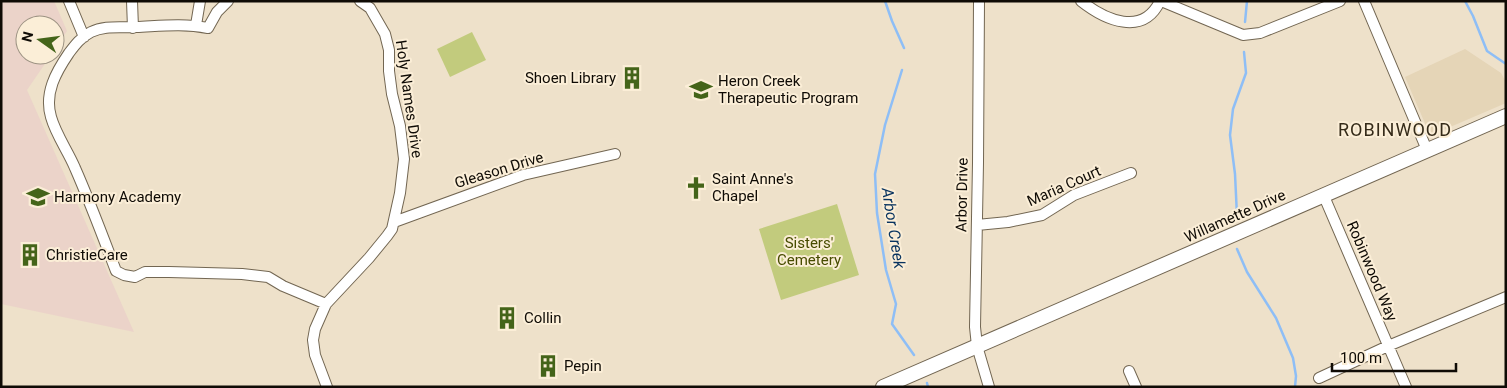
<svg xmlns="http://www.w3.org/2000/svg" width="1507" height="388" font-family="Roboto,sans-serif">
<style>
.built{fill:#e5d5b7}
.education{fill:#ebd3c9}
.green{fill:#c2cb7d}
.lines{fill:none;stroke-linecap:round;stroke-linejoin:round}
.stream{stroke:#8ebef6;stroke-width:2.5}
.minor-casing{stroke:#726652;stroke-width:12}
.major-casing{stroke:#726652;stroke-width:16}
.minor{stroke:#fff;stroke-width:10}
.major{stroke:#fff;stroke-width:14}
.labels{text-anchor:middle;stroke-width:4;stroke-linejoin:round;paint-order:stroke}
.poi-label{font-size:15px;fill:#0f0b05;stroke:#fbeed7;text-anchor:start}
.street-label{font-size:15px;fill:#0f0b05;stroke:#fbeed7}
.park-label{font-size:15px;fill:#474c00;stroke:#fbeed7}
.water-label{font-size:16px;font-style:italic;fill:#08335f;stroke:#fbeed7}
.quarter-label{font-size:18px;letter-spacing:1px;fill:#352b19;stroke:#fbeed7}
</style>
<rect width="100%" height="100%" fill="#eee1ca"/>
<path class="built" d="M1465,49L1501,73L1506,82V103L1434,134L1431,133L1427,128L1405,77Z"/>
<path class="education" d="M1,1H54L67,31L55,49V25H25V55H51L27,90L134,332L1,304Z"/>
<path class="green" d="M472,32L486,60L450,77L437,49Z
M837,204L859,275L781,300L759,229Z"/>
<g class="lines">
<path class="stream" d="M885,1L892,21L904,48
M1465,1L1473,16L1487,51L1506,64
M1245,22L1247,1
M902,70L885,125L875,174L877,213L886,270L896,304L892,324L914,355
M1237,216L1235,174L1230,135L1233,109L1246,73L1244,52
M1237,249L1247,272L1276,318L1293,358L1296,376L1295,387
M927,383L928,387"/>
<defs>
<path id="minor" d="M69,1L84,37
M132,1L133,28
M228,1L217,12L208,28C183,23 160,26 136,27C120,28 105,25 91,32C81,37 75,45 69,53C56,72 44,93 51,117C56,135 68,151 75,168C90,202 103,237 116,271L124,275L135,277L145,272H169L242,274L268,277L283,286L326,304
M979,1L978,163L975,327L977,346L989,387
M1081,1C1105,20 1143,37 1160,1
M1161,1L1243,35L1260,33L1340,1
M1364,1L1427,150
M196,25L200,1
M1323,194L1406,387
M394,222L523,175L615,154
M977,225L1008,222L1042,215L1074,195L1131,173
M1129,371L1136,387
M1319,378L1388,346L1506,297
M327,387L315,355L313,340L315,329L326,304L369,258L387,236L392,229L400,193L404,159L400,126L392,94L389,71V50L385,34L370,8L360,1"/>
<path id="major" d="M883,387L1506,116"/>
</defs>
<use href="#minor" class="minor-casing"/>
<use href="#major" class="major-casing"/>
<use href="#minor" class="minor"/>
<use href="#major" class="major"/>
</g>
<defs>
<symbol id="building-bare" viewBox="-9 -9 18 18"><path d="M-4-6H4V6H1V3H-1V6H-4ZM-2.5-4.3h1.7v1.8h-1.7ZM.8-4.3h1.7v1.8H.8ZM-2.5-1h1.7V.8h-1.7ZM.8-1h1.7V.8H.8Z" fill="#446419" stroke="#fbeed7" stroke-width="2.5" paint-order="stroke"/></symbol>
<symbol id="school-bare" viewBox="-9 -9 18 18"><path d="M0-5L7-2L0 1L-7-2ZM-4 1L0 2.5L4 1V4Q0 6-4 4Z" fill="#446419" stroke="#fbeed7" stroke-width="2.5" paint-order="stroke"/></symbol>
<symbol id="church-bare" viewBox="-9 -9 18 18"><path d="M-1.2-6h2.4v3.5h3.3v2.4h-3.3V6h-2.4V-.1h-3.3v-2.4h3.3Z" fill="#446419" stroke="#fbeed7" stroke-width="2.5" paint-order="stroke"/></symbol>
</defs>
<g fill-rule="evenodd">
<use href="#building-bare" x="616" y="62" width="32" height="32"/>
<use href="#school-bare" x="685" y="74" width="32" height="32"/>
<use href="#church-bare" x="680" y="172" width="32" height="32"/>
<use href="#school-bare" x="22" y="181" width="32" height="32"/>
<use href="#building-bare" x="14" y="239" width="32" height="32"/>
<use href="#building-bare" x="491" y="302" width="32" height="32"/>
<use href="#building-bare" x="532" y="350" width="32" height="32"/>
</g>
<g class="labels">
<g class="poi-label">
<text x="616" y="83" text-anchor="end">Shoen Library</text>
<text x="718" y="86">Heron Creek<tspan x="718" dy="17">Therapeutic Program</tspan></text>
<text x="712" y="184">Saint Anne's<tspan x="712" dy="17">Chapel</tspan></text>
<text x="54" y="202">Harmony Academy</text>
<text x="46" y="260">ChristieCare</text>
<text x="524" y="323">Collin</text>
<text x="564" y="371">Pepin</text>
</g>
<g class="street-label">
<text transform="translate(409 99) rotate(82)" y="5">Holy Names Drive</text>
<text transform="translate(499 170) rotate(-17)" y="5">Gleason Drive</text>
<text transform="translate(1064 186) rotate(-24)" y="5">Maria Court</text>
<text transform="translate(962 195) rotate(-89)" y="5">Arbor Drive</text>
<text transform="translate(1235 216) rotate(-24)" y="5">Willamette Drive</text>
<text transform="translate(1372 271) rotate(67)" y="5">Robinwood Way</text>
</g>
<g class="park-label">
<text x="809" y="248">Sisters'<tspan x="809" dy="17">Cemetery</tspan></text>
</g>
<g class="water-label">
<text transform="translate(894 228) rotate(81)" y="6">Arbor Creek</text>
</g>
<g class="quarter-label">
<text x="1395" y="136">ROBINWOOD</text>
</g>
</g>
<rect width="1507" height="388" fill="none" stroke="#0f0b05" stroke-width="5"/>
<g transform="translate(40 40) rotate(284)"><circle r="24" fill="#fbeed7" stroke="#9d9383"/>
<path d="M0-4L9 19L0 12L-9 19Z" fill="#446419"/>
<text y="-8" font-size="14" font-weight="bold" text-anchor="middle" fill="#0f0b05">N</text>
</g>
<path d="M1332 363v8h124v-8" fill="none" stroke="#0f0b05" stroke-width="2.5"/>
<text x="1340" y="363" font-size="15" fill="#0f0b05" stroke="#fbeed7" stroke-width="4" paint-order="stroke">100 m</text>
</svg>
